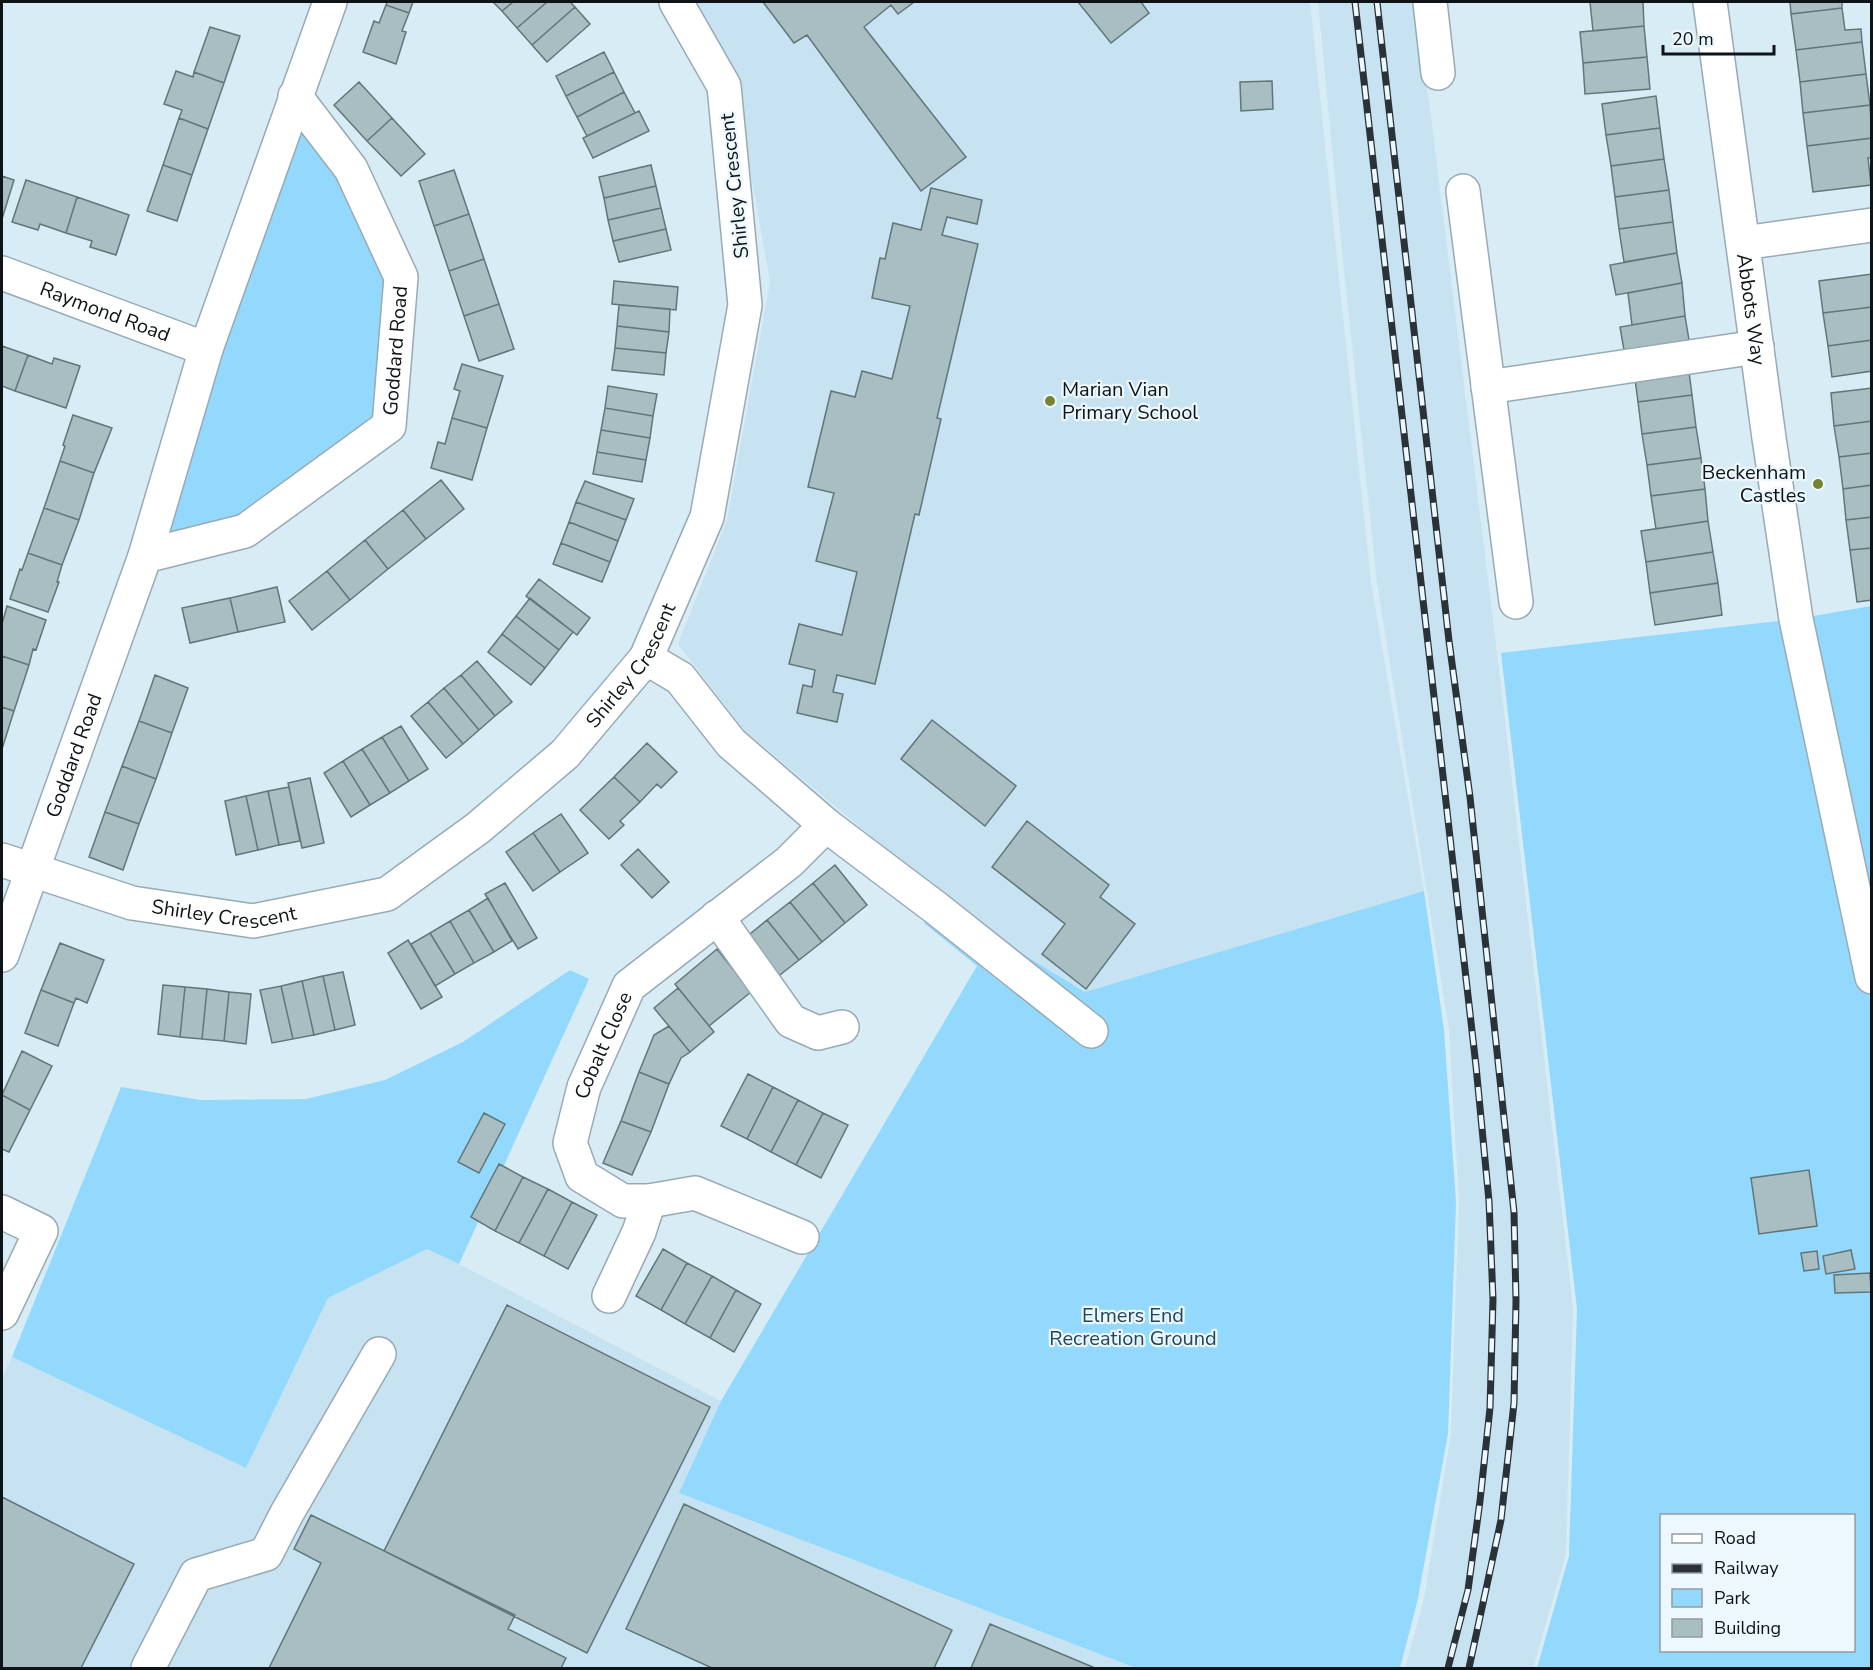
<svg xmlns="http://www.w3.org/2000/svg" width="1873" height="1670" font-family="'Nunito Sans',sans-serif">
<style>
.built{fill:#c7e2f1}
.green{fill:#93d9fd;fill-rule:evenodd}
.building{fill:#a8bec2;stroke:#617679;stroke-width:1.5}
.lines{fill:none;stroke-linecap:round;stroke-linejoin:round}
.minor-casing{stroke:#98aab4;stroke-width:36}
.minor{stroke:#fff;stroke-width:33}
.rail-casing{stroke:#2a3237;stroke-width:7}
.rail{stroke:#ecf7fe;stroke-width:4.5;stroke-dasharray:14;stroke-linecap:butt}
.poi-dot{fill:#768330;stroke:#ecf7fe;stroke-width:2}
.labels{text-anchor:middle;stroke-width:4.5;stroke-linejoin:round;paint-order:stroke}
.street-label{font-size:20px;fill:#0d1317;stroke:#ecf7fe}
.poi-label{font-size:20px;fill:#0d1317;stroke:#ecf7fe;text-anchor:start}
.park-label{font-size:20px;fill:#21475a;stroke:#ecf7fe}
</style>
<rect width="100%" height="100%" fill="#d8ecf6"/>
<path class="built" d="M691,2H1310L1371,583L1424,891L1085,992L1011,947L927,883L743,729L678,644L727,520L770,282L733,72Z
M1318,2H1415L1431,117L1497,652L1573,1308L1566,1554L1533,1668H1405L1424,1599L1451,1433L1459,1202L1449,1029L1377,583L1341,241Z
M427,1249L459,1264L721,1401L679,1493L1136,1668H2V1378L12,1357L246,1468L328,1298Z"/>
<path class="green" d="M295,96L401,277L389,426L245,531L145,556Z
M1871,606V1668H1537L1569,1556L1577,1309L1501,653L1796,619ZM1662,1516H1854V1650H1662Z
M1424,891L1444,1030L1456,1202L1448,1434L1417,1603L1400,1668H1136L679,1493L721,1401L977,966L924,923L936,908L1011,947L1085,992Z
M570,970L589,979L459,1264L427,1249L328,1298L246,1468L12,1357L121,1087L201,1100L306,1099L385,1080L463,1042Z"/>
<path class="building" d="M387,2H413L409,13L386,5Z
M493,2H513L502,11Z
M513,2H547L517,28L502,11Z
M547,2H570L575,7L532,45L517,28Z
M763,2H914L898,14L891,5L864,27L966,157L921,191L807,35L794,43Z
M1078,2H1141L1149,13L1111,43Z
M1590,2H1643L1644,26L1593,31Z
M1790,2H1842V8L1791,14Z
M386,5L409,13L402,31L406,32L396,64L363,52L374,21L379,23Z
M575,7L590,24L547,62L532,45Z
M1842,8L1845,30L1861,29L1862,42L1796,50L1791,14Z
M1644,26L1647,57L1583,63L1580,32Z
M210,27L240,36L224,83L194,72Z
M1862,42L1866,74L1800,82L1796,50Z
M604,52L614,72L566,96L556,76Z
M1647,57L1650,89L1585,94L1583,63Z
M176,71L193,77L194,72L224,83L208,129L179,118L182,110L164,104Z
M614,72L624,92L577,117L566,96Z
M1866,74L1870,105L1803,113L1800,82Z
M1272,81L1273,109L1241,111L1240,82Z
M359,82L392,118L367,141L334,105Z
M624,92L635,113L587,136L577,117Z
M1656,96L1660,128L1606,135L1602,104Z
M1870,105L1872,138L1807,146L1803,113Z
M639,111L649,131L593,158L583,138Z
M179,118L208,129L192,175L163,165Z
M392,118L425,154L401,176L367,141Z
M1660,128L1664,159L1611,166L1606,135Z
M1872,138V158H1868L1871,185L1813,192L1807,146Z
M1664,159L1669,190L1615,197L1611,166Z
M163,165L192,175L177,221L147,211Z
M651,165L656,186L604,198L599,177Z
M454,170L469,214L434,226L419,181Z
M2,176L14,180L2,219Z
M26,180L77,197L66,233L40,224L38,230L12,222Z
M656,186L661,208L608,220L604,198Z
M931,188L982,200L977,224L947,217L942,235L978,244L937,418L941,419L919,515L915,514L875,684L837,675L833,692L843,694L837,722L797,713L803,685L812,687L815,670L789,664L799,624L842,635L857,572L816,561L834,493L808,487L831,391L855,397L862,371L892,379L910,306L872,298L880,258L885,259L893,223L921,230Z
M1669,190L1673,222L1619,229L1615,197Z
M77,197L129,215L116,255L90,247L92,241L66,233Z
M661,208L666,229L613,241L608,220Z
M469,214L484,259L449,271L434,226Z
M1673,222L1677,253L1624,262L1619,229Z
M666,229L671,250L619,262L613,241Z
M1677,253L1682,283L1616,295L1610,265Z
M484,259L499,304L464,316L449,271Z
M1872,274V307L1823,313L1819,281Z
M614,281L678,287L676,310L612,304Z
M1682,283L1685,316L1632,325L1628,293Z
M499,304L514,349L479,361L464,316Z
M619,305L670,309L669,332L617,326Z
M1872,307V340L1828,346L1823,313Z
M1685,316L1690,346L1625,356L1620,327Z
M617,326L669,332L666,353L615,348Z
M1872,340V371L1832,377L1828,346Z
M2,346L28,355L15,391L2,386Z
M615,348L666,353L664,375L612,370Z
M28,355L52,364L54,358L80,366L66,408L15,391Z
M462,364L503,376L487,428L452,418L460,391L454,389Z
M1688,364L1692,395L1638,402L1634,371Z
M608,386L657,394L653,416L605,408Z
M1872,388V421L1834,426L1831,393Z
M1692,395L1696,427L1642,434L1638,402Z
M605,408L653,416L650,438L601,430Z
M73,415L112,428L94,473L60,461L65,446L63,445Z
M452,418L487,428L472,480L431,468L438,442L445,444Z
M1872,421V453L1839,457L1834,426Z
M1696,427L1701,458L1647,465L1642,434Z
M601,430L650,438L646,460L597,452Z
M597,452L646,460L642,482L593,474Z
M1872,453V485L1843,489L1839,457Z
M1701,458L1705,489L1651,496L1647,465Z
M60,461L94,473L79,520L44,508Z
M441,480L464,509L426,539L403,510Z
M585,481L634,499L626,520L576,502Z
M1872,485V517L1846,520L1843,489Z
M1705,489L1708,521L1656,529L1651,496Z
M576,502L626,520L618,541L569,522Z
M44,508L79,520L62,565L28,553Z
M403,510L426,539L388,569L365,540Z
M1872,517V548L1850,550L1846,520Z
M1708,521L1713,552L1646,562L1641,531Z
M569,522L618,541L610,562L561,543Z
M365,540L388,569L350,600L327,571Z
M561,543L610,562L602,582L553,564Z
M1872,548V600L1857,602L1850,550Z
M1713,552L1718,583L1650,593L1646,562Z
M28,553L62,565L57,582H59L48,612L10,599L20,569L22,570Z
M327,571L350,600L312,630L289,601Z
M539,579L590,618L577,635L526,596Z
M1718,583L1722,615L1655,625L1650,593Z
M277,587L285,622L238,632L230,598Z
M230,598L238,632L190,643L182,608Z
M530,598L573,632L559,650L516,616Z
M7,606L46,620L36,650L33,649L29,665L2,656V624Z
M516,616L559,650L545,668L502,634Z
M502,634L545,668L531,685L488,652Z
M2,656L29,665L14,711L2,707Z
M477,661L512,702L495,716L461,675Z
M155,675L188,688L172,733L139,721Z
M461,675L495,716L479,730L444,688Z
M444,688L479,730L463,744L428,702Z
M428,702L463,744L446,758L411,716Z
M2,707L14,711L2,749Z
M932,720L1016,786L985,826L901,759Z
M139,721L172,733L156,779L122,766Z
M401,726L428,769L409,781L382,737Z
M382,737L409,781L390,793L362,749Z
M647,743L677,772L661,788L657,784L640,802L614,777Z
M362,749L390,793L370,805L343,761Z
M343,761L370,805L351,817L324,773Z
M122,766L156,779L139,824L105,812Z
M614,777L640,802L620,821L624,825L609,839L580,810Z
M310,778L324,843L302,848L288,783Z
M289,787L300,841L279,845L268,791Z
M268,791L279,845L258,850L246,796Z
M246,796L258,850L236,855L225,801Z
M105,812L139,824L123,870L89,857Z
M561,814L588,853L560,872L533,833Z
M1027,821L1109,885L1100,897L1135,924L1086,989L1042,954L1065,924L992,867Z
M533,833L560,872L533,891L506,852Z
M638,849L669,882L652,898L621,865Z
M835,865L867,905L845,923L813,883Z
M505,883L537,938L518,949L485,894Z
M813,883L845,923L822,942L790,902Z
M488,898L512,941L494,952L469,910Z
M790,902L822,942L799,960L767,920Z
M469,910L494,952L474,963L450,921Z
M767,920L799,960L776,978L745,938Z
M450,921L474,963L455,974L430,933Z
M430,933L455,974L435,986L411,944Z
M408,940L442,997L421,1009L388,953Z
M60,943L104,960L87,1003L76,998L74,1003L41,990Z
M717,949L751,992L709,1026L675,984Z
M343,972L355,1025L335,1030L323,976Z
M323,976L335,1030L314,1035L302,981Z
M302,981L314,1035L293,1039L281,986Z
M163,985L185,987L180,1037L158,1034Z
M281,986L293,1039L272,1043L260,990Z
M185,987L207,989L202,1039L180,1037Z
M678,988L714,1032L690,1052L654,1008Z
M207,989L229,992L224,1041L202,1039Z
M41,990L74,1003L58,1046L25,1033Z
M229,992L251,994L246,1044L224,1041Z
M669,1026L690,1052L681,1058L669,1084L639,1072L654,1035Z
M22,1051L52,1066L30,1110L2,1095Z
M639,1072L669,1084L651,1132L621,1121Z
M748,1074L773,1087L747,1139L721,1126Z
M773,1087L798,1100L771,1152L747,1139Z
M2,1095L30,1110L9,1152L2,1149Z
M798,1100L823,1113L796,1165L771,1152Z
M484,1113L505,1124L479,1173L458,1162Z
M823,1113L848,1125L821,1178L796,1165Z
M621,1121L651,1132L632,1175L603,1163Z
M499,1164L523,1177L495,1231L471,1217Z
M1809,1170L1817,1226L1759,1234L1751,1178Z
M523,1177L548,1189L519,1243L495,1231Z
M548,1189L572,1202L544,1256L519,1243Z
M572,1202L597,1215L568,1269L544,1256Z
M663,1249L687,1263L661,1310L636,1296Z
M1851,1250L1855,1269L1826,1274L1823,1256Z
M1817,1251L1819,1269L1804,1271L1801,1253Z
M687,1263L712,1276L685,1324L661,1310Z
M1870,1273L1871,1292L1835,1293L1834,1275Z
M712,1276L736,1290L710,1338L685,1324Z
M736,1290L761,1304L734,1352L710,1338Z
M507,1305L710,1407L587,1653L384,1551Z
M2,1497L134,1564L81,1668H2Z
M684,1504L952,1630L934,1668H712L626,1629Z
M311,1515L515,1615L508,1629L566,1658L561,1668H269L321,1563L294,1549Z
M990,1624L1095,1668H971Z"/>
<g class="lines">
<defs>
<g id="minor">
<path d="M1430,2L1438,73"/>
<path id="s1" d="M1710,2L1769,438L1796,619L1872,977"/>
<path d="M1463,191L1516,602"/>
<path d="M1743,243L1872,225"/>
<path id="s2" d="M2,273L206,349"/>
<path d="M1488,387L1757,347"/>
<path id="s3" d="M145,556L245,531L389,426L401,277L351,169L295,96"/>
<path d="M646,658L680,678L731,743L826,825L936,908L1091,1031"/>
<path id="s4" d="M2,860L132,903L253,921L387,894L478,828L565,754L646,658L707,517L745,305L724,86L676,2"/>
<path d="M717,917L791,1021L818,1033L842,1027"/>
<path id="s5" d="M2,955L145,556L206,349L330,2"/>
<path d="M2,1212L41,1231L2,1313"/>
<path id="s6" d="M802,1237L695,1193L649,1201H623L582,1176L570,1143L584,1087L629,986L789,862L826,825"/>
<path d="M609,1296L639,1232L649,1201"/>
<path d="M148,1668L196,1575L266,1554L287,1513L379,1354"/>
</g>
</defs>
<use href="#minor" class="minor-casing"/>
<use href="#minor" class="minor"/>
<defs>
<path id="rail" d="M1355,2L1476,1066L1489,1201L1493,1299L1490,1408L1480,1501L1468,1590L1448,1668
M1377,2L1449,641L1470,797L1514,1212L1516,1301L1514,1403L1501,1520L1469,1668"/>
</defs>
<use href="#rail" class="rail-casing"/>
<use href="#rail" class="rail"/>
</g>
<g class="poi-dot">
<circle cx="1050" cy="401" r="6"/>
<circle cx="1818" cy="484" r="6"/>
</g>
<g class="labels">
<g class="street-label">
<text transform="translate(734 186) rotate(-96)" y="7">Shirley Crescent</text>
<text dy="7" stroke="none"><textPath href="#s1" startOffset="310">Abbots Way</textPath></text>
<text dy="7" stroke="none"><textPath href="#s2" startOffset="110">Raymond Road</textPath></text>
<text dy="7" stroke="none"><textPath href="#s3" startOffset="357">Goddard Road</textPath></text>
<text dy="7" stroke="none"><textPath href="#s4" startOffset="734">Shirley Crescent</textPath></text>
<text dy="7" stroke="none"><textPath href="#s5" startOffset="212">Goddard Road</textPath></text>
<text dy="7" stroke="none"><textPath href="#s4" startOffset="230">Shirley Crescent</textPath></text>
<text dy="7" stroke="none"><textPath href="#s6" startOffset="375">Cobalt Close</textPath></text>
</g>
<g class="poi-label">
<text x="1062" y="396">Marian Vian<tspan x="1062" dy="23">Primary School</tspan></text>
<text x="1806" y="479" text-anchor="end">Beckenham<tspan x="1806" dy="23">Castles</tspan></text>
</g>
<g class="park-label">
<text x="1133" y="1322">Elmers End<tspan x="1133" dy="23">Recreation Ground</tspan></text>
</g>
</g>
<rect width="1873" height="1670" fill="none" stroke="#0d1317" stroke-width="6"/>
<rect x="1660" y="1514" width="195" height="138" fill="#ecf7fe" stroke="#939ca2" stroke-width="1.5"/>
<rect x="1672" y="1534" width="30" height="9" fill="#ffffff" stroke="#939ca2" stroke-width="1.5"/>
<text x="1714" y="1544" font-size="18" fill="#0d1317">Road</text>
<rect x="1672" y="1564" width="30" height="9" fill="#2a3237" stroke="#939ca2" stroke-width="1.5"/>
<text x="1714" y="1574" font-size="18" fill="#0d1317">Railway</text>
<rect x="1672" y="1589" width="30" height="18" fill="#93d9fd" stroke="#939ca2" stroke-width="1.5"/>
<text x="1714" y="1604" font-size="18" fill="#0d1317">Park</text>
<rect x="1672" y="1619" width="30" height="18" fill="#a8bec2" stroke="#939ca2" stroke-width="1.5"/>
<text x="1714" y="1634" font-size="18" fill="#0d1317">Building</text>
<path d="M1663 45v9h111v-9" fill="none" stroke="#0d1317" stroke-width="3"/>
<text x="1672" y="45" font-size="18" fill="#0d1317" stroke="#ecf7fe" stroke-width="4.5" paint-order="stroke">20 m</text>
</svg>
